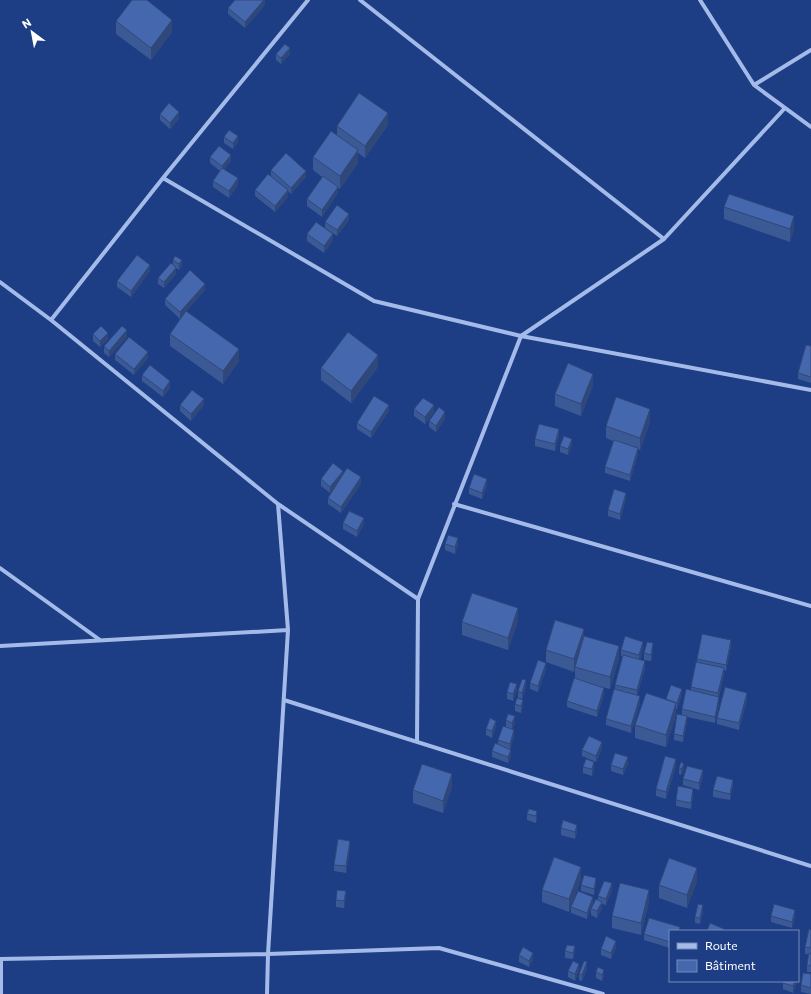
<svg xmlns="http://www.w3.org/2000/svg" width="811" height="994" font-family="Commissioner,sans-serif">
<style>
.lines{fill:none;stroke-linecap:round;stroke-linejoin:round}
.street{stroke:#a4bbea;stroke-width:4}
.wall{fill:#3b5995}
.shaded-wall{fill:#304879}
.building{fill:#4567ad;stroke:#304879}
</style>
<rect width="100%" height="100%" fill="#1d3d84"/>
<g class="lines">
<path class="street" d="M360,0L664,239
M700,0L754,85L811,127
M754,85L811,50
M163,178L374,301L521,336L811,390
M0,282L51,320L278,504L418,599
M51,320L163,178L308,0
M454,504L811,606
M0,568L100,640
M0,646L288,630
M284,700L811,866
M417,742L418,599L521,336L664,239L785,108
M0,959L268,954L439,948L603,994
M1,959V994
M267,994L268,954L288,630L278,504"/>
</g>
<path class="wall" d="M265,0V5L245,28L228,14V8Z
M116,21L172,32L151,60L116,34Z
M276,54H290L281,64L276,60Z
M160,114L179,119L170,129L160,120Z
M388,125L365,158L358,153V163L340,189L338,188V193L322,217L307,206V199L322,177L313,170V157L337,135V126Z
M224,137L238,142L233,149L224,143Z
M210,157L231,161L224,169L238,185L229,198L213,187V181L220,171L210,163Z
M271,170L306,177L291,194L288,191V197L275,212L255,196V190L271,176Z
M724,207L794,229L790,242L724,219Z
M349,220L337,236L325,228V222Z
M307,234L333,240L324,253L307,241Z
M175,256L182,266L179,270L176,268V274L164,288L158,284V278L173,265V260Z
M150,271L131,297L117,287V281Z
M205,290L186,311L239,361L223,384L170,346V334L182,316L180,319L165,305V299Z
M93,334L108,339L100,347L93,341Z
M127,337L109,357L104,353V346Z
M811,346V383L798,379V373Z
M115,354L148,358L134,375L115,360Z
M378,367L351,403L321,380V368Z
M142,375L170,388L163,397L142,381Z
M593,386L581,416L555,406V394Z
M180,405H204L191,421L180,411Z
M414,409L434,412L425,424L414,416Z
M389,411L371,438L357,429V423Z
M445,419L436,432L429,427V421Z
M650,422L640,450L638,449V454L630,481L605,473V467L613,441L606,438V426Z
M559,436L555,451L535,446V439Z
M572,445L568,455L560,452V446Z
M343,475L361,484L341,513L328,504V498L335,487L330,493L321,486V479Z
M487,485L482,499L469,494V488Z
M626,499L620,520L608,516V510Z
M343,523L364,524L357,537L343,529Z
M445,544H458L455,554L445,550Z
M518,621L508,650L462,635V622Z
M584,636L619,658L610,689L593,685L604,695L597,717L567,707V701L575,679V668L574,672L546,662V650Z
M731,646L726,671L724,670V674L719,697V703L715,723L687,717V722L683,742L674,740V734L682,715V709L691,690V687L697,662V659Z
M643,648L640,660L645,668L637,696L640,703L631,733L606,725V719L615,690V685L623,657L621,656V650Z
M653,650L651,661L644,660V653Z
M546,669L538,692L530,689V683Z
M526,687L522,699L518,698V691Z
M517,690L513,701L507,699V692Z
M682,695L677,709H676V715L666,747L635,738V725L666,700V699Z
M747,700L739,730L717,724V718Z
M515,704L523,706L521,713L515,711Z
M506,720L515,723L512,729L514,736L510,749L511,756L508,763L492,757V751L498,745V740L506,727Z
M496,727L492,738L486,735V729Z
M602,748L596,762L582,756V750Z
M628,764L623,775L611,771V765Z
M676,766L666,799L656,796V789Z
M583,767L594,768L592,776L583,773Z
M679,768L684,770L681,775L679,774Z
M703,777L699,790L683,785V779Z
M733,786L730,800L713,797V790Z
M452,787L443,813L413,803V790Z
M693,795L691,809L676,806V800Z
M529,809L537,817L536,823L527,820V814Z
M561,828L577,831L575,839L561,835Z
M350,848L346,873L334,871V865Z
M581,879L569,912L542,902V890Z
M697,881L687,908L659,898V885Z
M596,884L594,895L581,891V885Z
M612,890L606,905L602,904V908L597,918L591,915V909L598,901V896Z
M346,897L344,908L336,907V900Z
M649,902L641,935L612,928V916Z
M593,903L587,919L571,913V907Z
M703,912L700,924L695,923V917Z
M771,916H795L792,928L771,922Z
M649,918L680,927V931H670V948L644,940V934Z
M811,930V972H807V965L809,954H805V947Z
M616,947L611,959L601,955V949Z
M565,951L575,952L573,959L565,958Z
M519,955L533,960L529,967L519,962Z
M598,967L604,976L602,981L596,978V972Z
M587,969L582,981L579,980V974Z
M579,970L575,981L568,977V971Z
M811,974V994L801,992V985Z
M783,981H797L793,993L783,989Z"/>
<path class="shaded-wall" d="M264,0H265V5L245,28V22Z
M172,20V32L151,60V48Z
M290,48V54L281,64V58Z
M179,112V119L170,129V123Z
M388,113V125L365,158V146Z
M238,136V142L233,149V143Z
M358,150V163L340,189V176Z
M231,155V161L222,173V166Z
M306,171V177L291,194V188Z
M238,178V185L229,198V191Z
M338,187V193L322,217V210Z
M288,190V197L275,212V206Z
M349,214V220L337,236V230Z
M794,216V229L790,242V229Z
M333,234V240L324,253V246Z
M182,260V266L179,270V264Z
M150,265V271L131,297V291Z
M176,268V274L164,288V282Z
M205,284V290L180,319V312Z
M127,330V337L109,357V351Z
M108,333V339L100,347V341Z
M239,349V361L223,384V371Z
M148,352V358L134,375V369Z
M378,355V367L351,403V391Z
M593,374V386L581,416V404Z
M170,381V388L163,397V391Z
M204,399V405L191,421V414Z
M389,405V411L371,438V432Z
M434,405V412L425,424V417Z
M650,409V422L640,450V438Z
M445,412V419L436,432V426Z
M559,429V436L555,451V444Z
M572,439V445L568,455V449Z
M638,448V454L630,481V475Z
M343,471V477L330,493V487Z
M361,477V484L341,513V507Z
M487,479V485L482,499V493Z
M626,493V499L620,520V514Z
M364,518V524L357,537V531Z
M458,538V544L455,554V547Z
M518,608V621L508,650V638Z
M584,629V641L574,672V659Z
M731,640V646L726,671V665Z
M643,642V648L639,662V655Z
M653,643V650L651,661V655Z
M619,646V658L610,689V677Z
M645,661V668L637,696V690Z
M546,663V669L538,692V686Z
M724,668V674L718,699V693Z
M526,680V687L522,699V693Z
M517,684V690L513,701V694Z
M604,688V695L597,717V711Z
M682,689V695L677,709V703Z
M747,693V700L739,730V723Z
M640,696V703L631,733V726Z
M719,697V703L715,723V717Z
M523,700V706L521,713V706Z
M676,703V715L666,747V735Z
M515,716V723L512,729V723Z
M687,716V722L683,742V736Z
M496,721V727L492,738V731Z
M514,730V736L510,751V744Z
M602,742V748L596,762V756Z
M511,750V756L508,763V757Z
M628,757V764L623,775V769Z
M676,759V766L666,799V792Z
M594,762V768L592,776V769Z
M684,764V770L681,775V769Z
M703,770V777L699,790V783Z
M452,774V787L443,813V801Z
M733,780V786L730,800V794Z
M693,789V795L691,809V803Z
M537,811V817L536,823V816Z
M577,825V831L575,839V832Z
M350,841V848L346,873V866Z
M581,867V879L569,912V899Z
M697,868V881L687,908V895Z
M596,878V884L594,895V889Z
M612,883V890L606,905V899Z
M649,890V902L641,935V923Z
M346,891V897L344,908V901Z
M593,897V903L587,919V913Z
M602,902V908L597,918V911Z
M703,905V912L700,924V918Z
M795,910V916L792,928V922Z
M616,941V947L611,959V953Z
M575,946V952L573,959V953Z
M533,953V960L529,967V961Z
M587,962V969L582,981V975Z
M579,964V970L575,981V974Z
M604,970V976L602,981V975Z
M795,981H797L793,993V986Z"/>
<path class="building" d="M132,0H147L172,20L151,48L116,21Z
M235,0H264L245,22L228,8Z
M285,44L290,48L281,58L276,54Z
M359,93L388,113L365,146L337,126Z
M169,103L179,112L170,123L160,114Z
M229,130L238,136L233,143L224,137Z
M331,131L358,150L340,176L313,157Z
M219,146L231,155L222,166L210,157Z
M286,153L306,171L291,188L271,170Z
M222,168L238,178L229,191L213,181Z
M268,174L288,190L275,206L255,190Z
M323,176L338,187L322,210L307,199Z
M729,194L794,216L790,229L724,207Z
M337,205L349,214L337,230L325,222Z
M316,222L333,234L324,246L307,234Z
M137,255L150,265L131,291L117,281Z
M175,256L182,260L179,264L173,260Z
M171,263L176,268L164,282L158,278Z
M190,270L205,284L180,312L165,299Z
M186,311L239,349L223,371L170,334Z
M101,326L108,333L100,341L93,334Z
M122,326L127,330L109,351L104,346Z
M348,332L378,355L351,391L321,368Z
M129,337L148,352L134,369L115,354Z
M806,345L811,346V377L798,373Z
M568,363L593,374L581,404L555,394Z
M150,365L170,381L163,391L142,375Z
M192,390L204,399L191,414L180,405Z
M374,396L389,405L371,432L357,423Z
M616,397L650,409L640,438L606,426Z
M423,398L434,405L425,417L414,409Z
M439,407L445,412L436,426L429,421Z
M539,424L559,429L555,444L535,439Z
M564,436L572,439L568,449L560,446Z
M614,440L638,448L630,475L605,467Z
M333,463L343,471L330,487L321,479Z
M347,468L361,477L341,507L328,498Z
M474,474L487,479L482,493L469,488Z
M614,489L626,493L620,514L608,510Z
M349,511L364,518L357,531L343,523Z
M448,535L458,538L455,547L445,544Z
M472,593L518,608L508,638L462,622Z
M555,620L584,629L574,659L546,650Z
M702,634L731,640L726,665L697,659Z
M584,636L619,646L610,677L575,667Z
M625,636L643,642L639,655L621,650Z
M647,642L653,643L651,655L644,653Z
M623,655L645,661L637,690L615,685Z
M538,660L546,663L538,686L530,683Z
M696,662L724,668L718,693L691,687Z
M574,678L604,688L597,711L567,701Z
M522,679L526,680L522,693L518,691Z
M510,682L517,684L513,694L507,692Z
M671,685L682,689L677,703L666,699Z
M725,687L747,693L739,723L717,718Z
M614,689L640,696L631,726L606,719Z
M686,689L719,697L715,717L682,709Z
M646,693L676,703L666,735L635,725Z
M517,698L523,700L521,706L515,704Z
M508,714L515,716L512,723L506,720Z
M677,714L687,716L683,736L674,734Z
M490,718L496,721L492,731L486,729Z
M503,726L514,730L510,744L498,740Z
M589,736L602,742L596,756L582,750Z
M495,743L511,750L508,757L492,751Z
M615,753L628,757L623,769L611,765Z
M665,756L676,759L666,792L656,789Z
M586,759L594,762L592,769L583,767Z
M681,762L684,764L681,769L679,768Z
M422,764L452,774L443,801L413,790Z
M687,766L703,770L699,783L683,779Z
M717,776L733,780L730,794L713,790Z
M678,786L693,789L691,803L676,800Z
M529,809L537,811L536,816L527,814Z
M563,820L577,825L575,832L561,828Z
M338,839L350,841L346,866L334,865Z
M554,857L581,867L569,899L542,890Z
M669,858L697,868L687,895L659,885Z
M584,875L596,878L594,889L581,885Z
M604,881L612,883L606,899L598,896Z
M620,883L649,890L641,923L612,916Z
M337,890L346,891L344,901L336,900Z
M578,891L593,897L587,913L571,907Z
M596,899L602,902L597,911L591,909Z
M698,904L703,905L700,918L695,917Z
M774,904L795,910L792,922L771,916Z
M649,918L680,927L679,931H670V942L644,934Z
M710,923L724,929L723,931H707Z
M809,929L811,930V948L805,947Z
M606,936L616,941L611,953L601,949Z
M567,945L575,946L573,953L565,951Z
M523,947L533,953L529,961L519,955Z
M809,953L811,954V966L807,965Z
M573,961L579,964L575,974L568,971Z
M584,961L587,962L582,975L579,974Z
M598,967L604,970L602,975L596,972Z
M803,973L811,974V988L801,985Z
M783,981H795L793,986L783,983Z"/>
<rect x="669" y="930" width="130" height="52" fill="#1d3d84" stroke="#778bb5"/>
<rect x="677" y="943" width="20" height="6" fill="#a4bbea" stroke="#778bb5"/>
<text x="705" y="950" font-size="12" fill="#ffffff">Route</text>
<rect x="677" y="960" width="20" height="12" fill="#4567ad" stroke="#778bb5"/>
<text x="705" y="970" font-size="12" fill="#ffffff">Bâtiment</text>
<g transform="translate(32 32) rotate(328)" stroke="#1d3d84" stroke-width="3" paint-order="stroke">
<path d="M0-3L7 15L0 10L-7 15Z" fill="#ffffff"/>
<text y="-6" font-size="11" font-weight="bold" text-anchor="middle" fill="#ffffff">N</text>
</g>
</svg>
